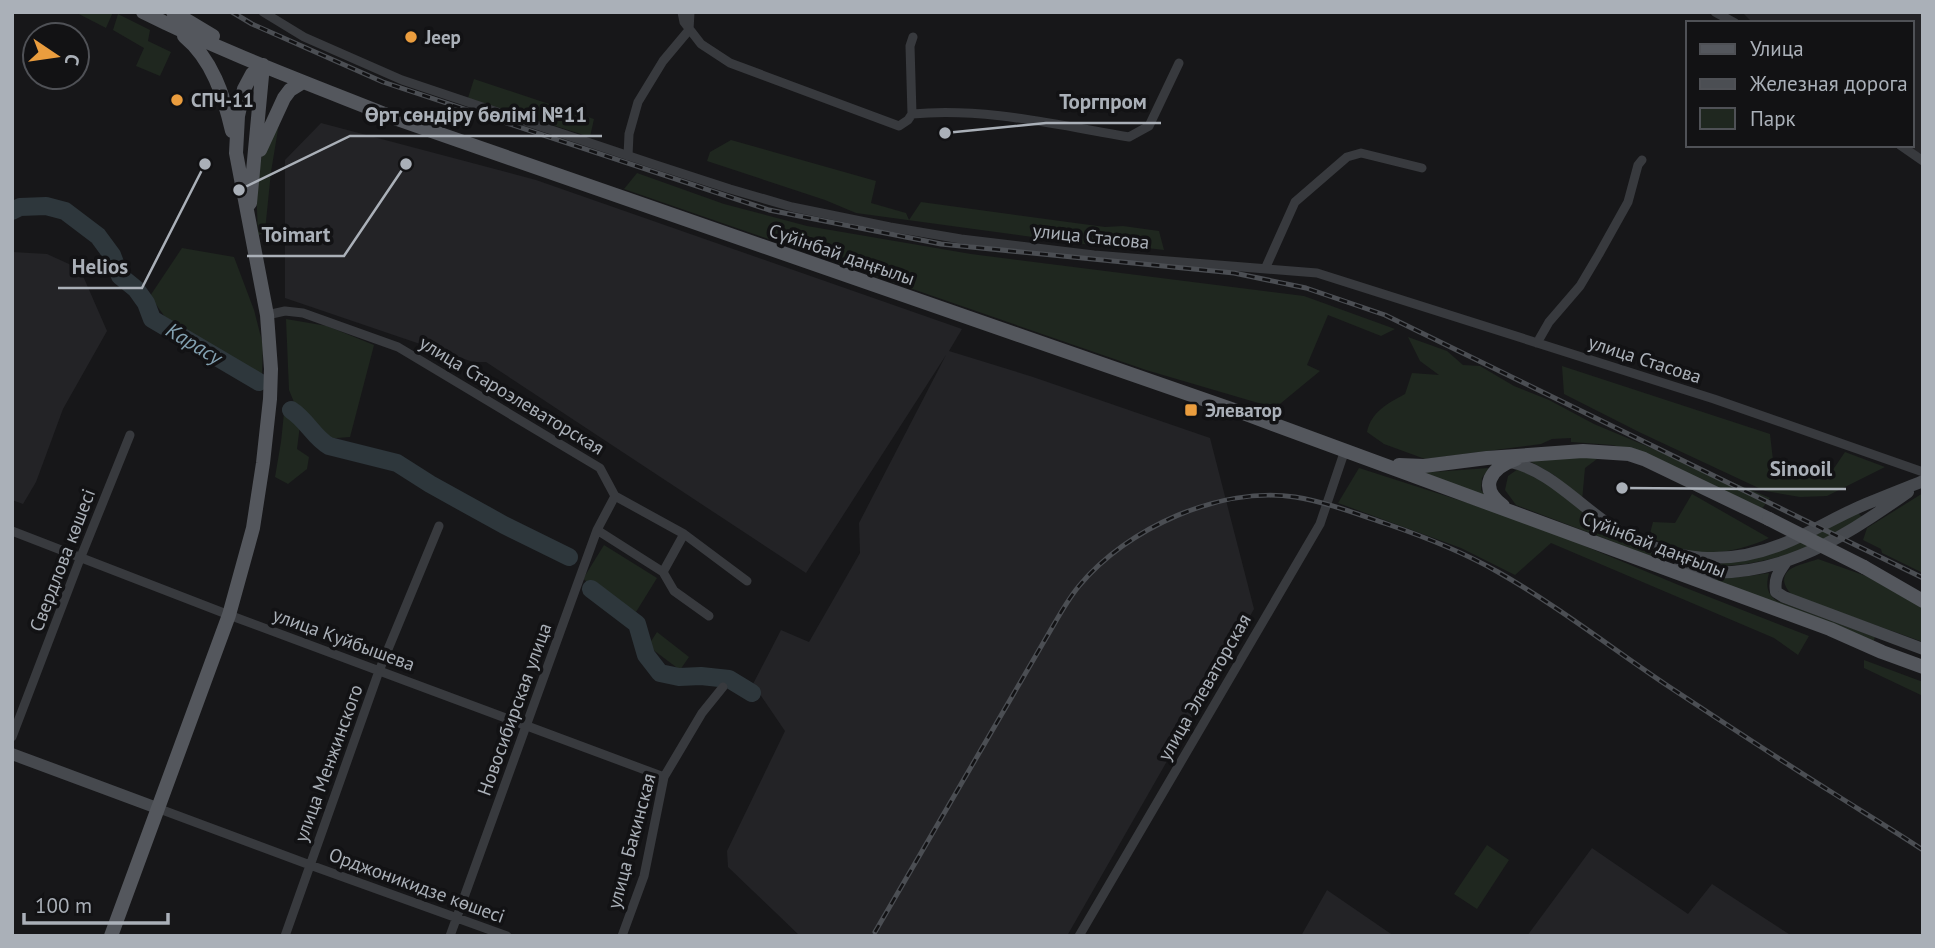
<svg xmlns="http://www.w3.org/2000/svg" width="1935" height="948" font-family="'PT Sans',sans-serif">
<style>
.built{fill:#232326}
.green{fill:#1f271f}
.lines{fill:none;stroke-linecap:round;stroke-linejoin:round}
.river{stroke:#2e373c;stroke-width:18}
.minor{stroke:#383a3e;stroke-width:9}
.secondary{stroke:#46494e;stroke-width:12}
.primary{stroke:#54575d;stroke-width:14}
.rail-casing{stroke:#4b4e53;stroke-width:5}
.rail{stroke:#121214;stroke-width:2.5;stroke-dasharray:8;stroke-linecap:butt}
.primary-bridge{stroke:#54575d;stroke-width:14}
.poi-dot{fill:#ea9d3e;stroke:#121214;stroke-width:2.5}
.labels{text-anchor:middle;stroke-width:7;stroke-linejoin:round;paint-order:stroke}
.poi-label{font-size:19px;font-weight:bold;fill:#aab0b8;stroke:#121214;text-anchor:start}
.street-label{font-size:19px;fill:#aab0b8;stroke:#121214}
.water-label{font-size:21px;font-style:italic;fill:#83a1b1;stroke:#121214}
.leader{fill:none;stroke:#aab0b8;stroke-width:2.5}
.callout-dot{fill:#aab0b8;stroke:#121214;stroke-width:2.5}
.callout-label{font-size:21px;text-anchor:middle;font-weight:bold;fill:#aab0b8;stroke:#121214;stroke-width:7;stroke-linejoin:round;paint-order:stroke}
</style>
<rect width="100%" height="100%" fill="#171719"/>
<path class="built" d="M1742,12H1923V161L1907,145H1912V23H1753Z
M321,123L536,180L962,329L949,351L1033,377L1210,438L1254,609L1067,936H800L728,867L727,851L785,731L753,684L781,630L809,642L860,553L859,523L946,355L806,573L486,362H473L285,298V160Z
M12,252L47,254L80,269L107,331L63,409L36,482L23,504L12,500Z
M1592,848L1688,914L1712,884L1792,936H1527Z
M1327,890L1394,936H1301Z"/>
<path class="green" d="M75,12H113L106,28Z
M118,14L150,30L148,41L171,52L160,76L136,66L144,48L113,30Z
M474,79L594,119L590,137L468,98Z
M281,111L271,172L265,231L258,236L256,184L263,152Z
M731,140L876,181L871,203L906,213L909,220L921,202L1105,227L1123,226L1159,231L1164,250L1130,246L1091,245L856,213L825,200L707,161L710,152Z
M637,173L724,204L807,226L971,254L1304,296L1395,329L1381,336L1328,315L1307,365L1320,371L1275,408L1146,370L624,189Z
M182,248L234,257L254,310L263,345L262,375L165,317L150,296Z
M286,319L327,326L374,345L350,437L324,439L296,407L289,390Z
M1408,337L1447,351L1463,365L1480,366L1514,386L1549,400L1594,424L1770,498L1761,510L1641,452L1612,445L1571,442V438L1552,439L1541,444L1425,459L1384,444L1367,432C1371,412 1388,403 1405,394L1412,373L1439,375L1420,361Z
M1562,366L1770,434L1773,460L1826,480L1845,452L1885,467L1827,496L1800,497L1765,491L1641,433L1564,394Z
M284,413L300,425L297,449L309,457L307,469L288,484L275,477L281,442Z
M1601,456L1585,468L1582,501L1554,475L1526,459Z
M1359,468L1527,522L1681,586L1809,636L1798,655L1774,638L1551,543L1515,575L1461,548L1338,503Z
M1489,468L1482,478L1481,490L1489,499L1419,473Z
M1518,469L1557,489L1595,522L1619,538L1650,552L1721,564L1858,513L1862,517C1843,528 1824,540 1804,549C1796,553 1786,555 1778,557C1730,570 1696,569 1648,555L1516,505L1505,490L1508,476Z
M1923,493V573L1882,553L1881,549L1863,540L1867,528Z
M1692,494L1769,538C1743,550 1709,557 1681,550C1670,547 1659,541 1649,537L1653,522L1675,523Z
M604,545L657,578L636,612L583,579Z
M1818,559L1866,576L1923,608V642L1794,596C1786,590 1779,579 1789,570C1796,565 1810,562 1818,559Z
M1769,573C1766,585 1766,593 1777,601L1875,637L1873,643L1706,580L1749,576Z
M657,632L689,657L680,670L648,646Z
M1864,660L1923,682V696L1864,668Z
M1487,845L1509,860L1477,909L1454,894Z"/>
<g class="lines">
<path class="river" d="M12,211L20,207L46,206L65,211L98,236L112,255L120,276L136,289L146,303L152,319L259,382
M291,410C307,420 314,438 329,446L397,463L430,484L504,525L569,557
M591,589L637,624L646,655L660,673L679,677L701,676L729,679L752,693"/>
<path class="minor" d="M263,12L304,37L402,80L653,164L730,189L792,207L890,227L961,239L1094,255L1317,273L1714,399L1923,472
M682,12L684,22L701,44L730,63L899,126L908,120L912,114L910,46L913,37
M1715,12L1735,23
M912,114C984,107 1057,125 1129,137L1149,126L1179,63
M1900,145L1923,161
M628,156L629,134L638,102L663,61L689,30L690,12
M1265,269L1295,202L1347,157L1361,153L1422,168
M267,315L285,311L303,313L398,347L600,468L615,496L684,534L747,581
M1537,343L1549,322L1580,286L1599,254L1628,202L1638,165L1642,160
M597,530L663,572L684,534
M12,531L229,615L664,777
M663,572L674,591L709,616
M12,737L80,559L130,435
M157,808L310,865L507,936
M285,936L379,671L439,526
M450,936L597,530L615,496
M622,936L644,876L664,777L702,713L723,687
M1079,936L1320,524L1345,450"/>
<path class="secondary" d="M1507,461C1549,469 1579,506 1614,528C1672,563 1730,568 1792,540C1815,530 1836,517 1859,507C1880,498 1901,490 1923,481
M1785,563C1778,573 1774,579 1776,592L1784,597L1923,649
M1677,569C1768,586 1837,542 1908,492
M12,754L157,808"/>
<path class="primary" d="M143,12C225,53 312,85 397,119L1243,413L1830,629L1882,652L1923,667
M173,12L213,36
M184,36C212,59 224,96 232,131
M260,150L284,98L290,90L303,82
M250,203L263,65
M1399,465L1424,466L1487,458L1583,451L1629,454L1644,459L1769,519
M1503,506C1477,487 1491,468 1516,459
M1864,567L1923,601
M111,936L229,615L253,528L263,463L270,399L271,369L267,315L236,153L238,116L244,89L252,74L263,65"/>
<defs>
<path id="rail" d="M232,12L252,24L383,82L769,210L941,244L1234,273L1306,288L1385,315L1923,578
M875,932L1053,626C1061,612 1069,598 1079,586C1127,528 1220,486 1295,497C1326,502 1357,514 1387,524C1425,537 1463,552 1498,572C1556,605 1610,647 1665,684C1721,721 1777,758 1833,793C1863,812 1893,830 1923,850"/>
</defs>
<use href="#rail" class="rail-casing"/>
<use href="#rail" class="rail"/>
<path class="primary-bridge" d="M1769,519L1864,567"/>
</g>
<g class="poi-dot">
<circle cx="411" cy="37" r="7"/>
<circle cx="177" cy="100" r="7"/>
<rect x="1184" y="403" width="14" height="14" rx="3.5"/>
</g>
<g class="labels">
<g class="poi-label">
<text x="425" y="44">Jeep</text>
<text x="191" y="107">СПЧ-11</text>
<text x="1205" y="417">Элеватор</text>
</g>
<g class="street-label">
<text transform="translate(1091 236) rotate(6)" y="7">улица Стасова</text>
<text transform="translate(842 254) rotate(19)" y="7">Сүйінбай даңғылы</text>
<text transform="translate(1645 359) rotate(18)" y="7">улица Стасова</text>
<text transform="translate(512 395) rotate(31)" y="7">улица Староэлеваторская</text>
<text transform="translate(1654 544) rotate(21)" y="7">Сүйінбай даңғылы</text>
<text transform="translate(62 560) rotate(-69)" y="7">Свердлова көшесі</text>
<text transform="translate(344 639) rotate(20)" y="7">улица Куйбышева</text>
<text transform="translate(1204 687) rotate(-60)" y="7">улица Элеваторская</text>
<text transform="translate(514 709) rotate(-70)" y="7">Новосибирская улица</text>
<text transform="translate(328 763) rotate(-70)" y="7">улица Менжинского</text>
<text transform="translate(631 841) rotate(-75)" y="7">улица Бакинская</text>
<text transform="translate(417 885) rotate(20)" y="7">Орджоникидзе көшесі</text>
</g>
<g class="water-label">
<text transform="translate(194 344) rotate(31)" y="7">Карасу</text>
</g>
</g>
<path class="leader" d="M945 133L1046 123H1161M239 190L350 136H602M406 164L344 256H247M205 164L142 288H58M1622 488L1756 489H1846"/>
<g class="callout-dot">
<circle cx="945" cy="133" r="7"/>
<circle cx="239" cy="190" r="7"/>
<circle cx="406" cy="164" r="7"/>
<circle cx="205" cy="164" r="7"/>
<circle cx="1622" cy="488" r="7"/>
</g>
<g class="callout-label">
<text x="1103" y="109">Торгпром</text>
<text x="476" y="122">Өрт сөндіру бөлімі №11</text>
<text x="296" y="242">Toimart</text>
<text x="100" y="274">Helios</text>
<text x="1801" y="476">Sinooil</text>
</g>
<rect width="1935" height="948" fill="none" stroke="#aab0b8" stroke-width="28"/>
<rect x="1686" y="21" width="228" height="126" fill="#121214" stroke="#4f5156" stroke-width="2"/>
<rect x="1700" y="44" width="35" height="10" fill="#54575d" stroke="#4f5156" stroke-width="2"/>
<text x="1750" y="56" font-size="21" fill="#aab0b8">Улица</text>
<rect x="1700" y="79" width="35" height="10" fill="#4b4e53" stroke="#4f5156" stroke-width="2"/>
<text x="1750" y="91" font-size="21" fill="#aab0b8">Железная дорога</text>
<rect x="1700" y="108" width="35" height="21" fill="#1f271f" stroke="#4f5156" stroke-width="2"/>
<text x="1750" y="126" font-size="21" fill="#aab0b8">Парк</text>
<g transform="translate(56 56) rotate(103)"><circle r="33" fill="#121214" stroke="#4f5156" stroke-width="2"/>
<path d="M0-5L12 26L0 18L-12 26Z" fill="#ea9d3e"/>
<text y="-10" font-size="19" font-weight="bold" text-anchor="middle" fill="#aab0b8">С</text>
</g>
<path d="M24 913v10h144v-10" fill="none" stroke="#aab0b8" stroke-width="3.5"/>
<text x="35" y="913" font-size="21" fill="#aab0b8" stroke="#121214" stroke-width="5" paint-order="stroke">100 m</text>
</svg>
